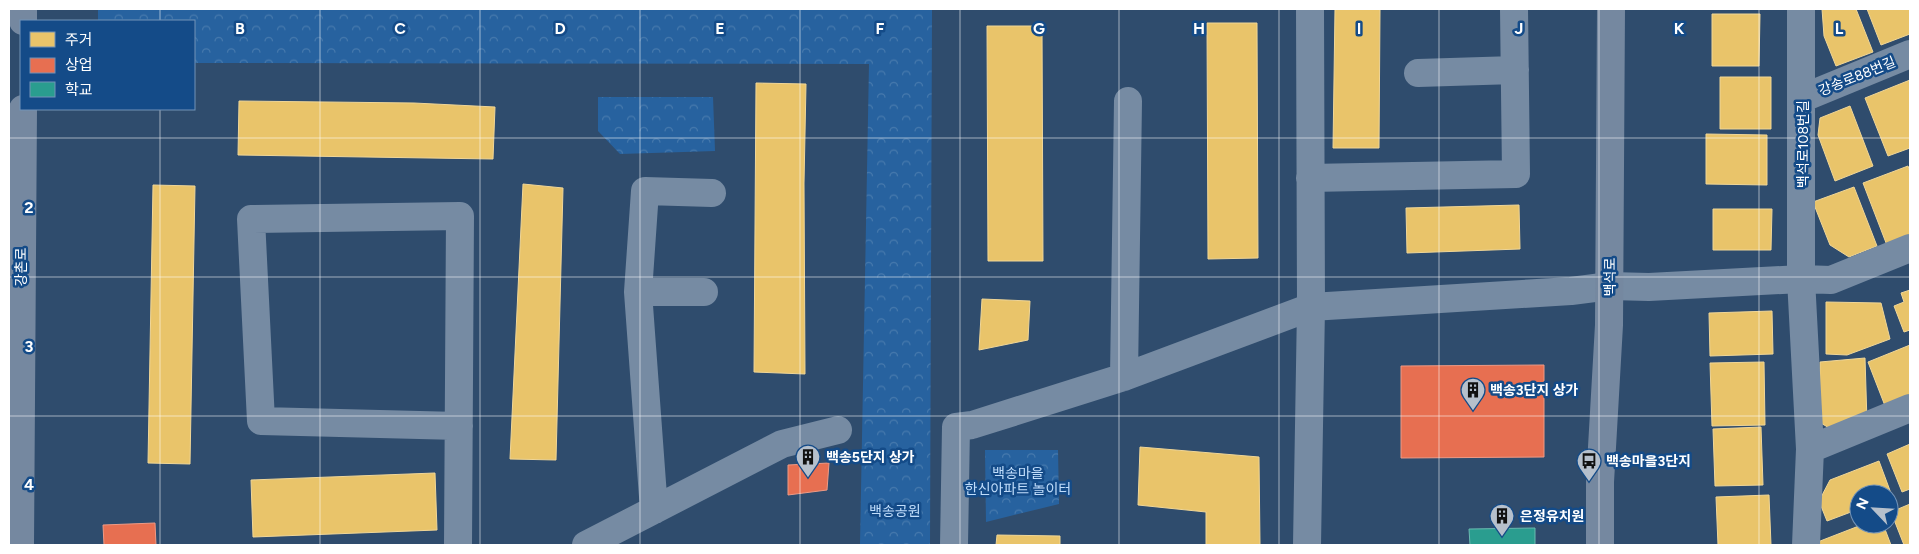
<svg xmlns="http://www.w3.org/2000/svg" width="1919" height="554" font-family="Figtree,'Noto Sans KR',sans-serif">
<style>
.forest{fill:url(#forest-crowns)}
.homes{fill:#e9c46a;stroke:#f0d697}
.shops{fill:#e76f51;stroke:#ee9a85}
.schools{fill:#2a9d8f;stroke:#6abab1}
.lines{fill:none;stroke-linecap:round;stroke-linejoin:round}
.minor{stroke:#768ba3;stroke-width:28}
.major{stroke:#7588a0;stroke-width:28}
.grid{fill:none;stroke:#fff;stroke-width:1;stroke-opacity:0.55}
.labels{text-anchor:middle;stroke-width:5;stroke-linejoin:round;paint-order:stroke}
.street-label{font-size:14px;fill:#fff;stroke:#144b88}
.poi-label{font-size:14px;font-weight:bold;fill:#fff;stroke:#144b88;text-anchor:start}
.park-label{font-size:14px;fill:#c0ddfb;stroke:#144b88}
.grid-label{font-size:16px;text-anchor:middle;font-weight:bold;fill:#fff;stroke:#144b88;stroke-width:5;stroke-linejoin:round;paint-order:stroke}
</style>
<defs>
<pattern id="forest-crowns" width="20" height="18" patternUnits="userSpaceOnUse" patternTransform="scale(1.25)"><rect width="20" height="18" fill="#27629f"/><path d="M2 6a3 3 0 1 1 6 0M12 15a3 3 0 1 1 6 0" fill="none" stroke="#477aad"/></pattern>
</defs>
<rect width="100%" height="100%" fill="#2f4c6d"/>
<path class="forest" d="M98,9H932L930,545H860L869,64L194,63V21H98Z
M598,97H713L715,151L620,154L598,131Z
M985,450H1058L1059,504L986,522Z"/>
<path class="homes" d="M1335,9H1380L1379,148H1333Z
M1822,9H1856L1873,52L1836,66L1824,36Z
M1867,9H1910V34L1881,45Z
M1712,14H1760L1759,66H1712Z
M1207,23H1257L1258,258L1208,259Z
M987,26H1042L1043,261H988Z
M1720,77H1771V129H1720Z
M1910,80V148L1888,156L1865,98Z
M756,83L806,84L804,183L805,374L754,372Z
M239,101L414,103L495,107L493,159L238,155Z
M1850,106L1873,166L1835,181L1818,135L1820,118Z
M1706,134L1767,135V185L1706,184Z
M1908,166L1910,172V239L1888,248L1863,183Z
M523,184L563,188L556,460L510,459Z
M153,185L195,186L190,464L148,463Z
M1854,187L1877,246L1849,257L1830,245L1813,202Z
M1519,205L1520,249L1407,253L1406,208Z
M1713,209H1772L1771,250H1713Z
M1910,290V330L1904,332L1894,306L1904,302L1901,293Z
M982,299L1030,301L1028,340L979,350Z
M1826,302L1881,303L1890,339L1847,355L1826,354Z
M1772,311L1773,354L1710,356L1709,313Z
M1910,345V402L1887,411L1868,362Z
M1865,358L1867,422L1831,429L1819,422L1820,362Z
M1764,362L1765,425L1712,426L1710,363Z
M1761,427L1763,485L1715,486L1713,429Z
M1910,444V489L1902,492L1887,454Z
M1140,447L1259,457L1260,545H1206V512L1138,505Z
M1879,461L1892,496L1859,494V509L1827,521L1819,501L1830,480Z
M435,473L437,530L253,537L251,480Z
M1769,495L1771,545H1718L1716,497Z
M1910,504V544L1904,545L1891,512Z
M1864,524H1883L1891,545H1816L1815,543Z
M997,535L1060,536V545H996Z"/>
<path class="shops" d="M1544,365V457L1401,458V366Z
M829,463L827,490L788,495V465Z
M155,523L156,545H104L103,525Z"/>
<path class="schools" d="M1535,528V545H1470L1469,529Z"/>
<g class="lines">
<path class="minor" d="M1801,9V279L1810,449L1806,545
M1418,73L1515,70
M1803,98L1910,54
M1310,178L1516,174L1514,9
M638,292H704
M1124,377L1128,101
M1810,449L1910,408
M654,510L638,292L645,191L712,193
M458,545L460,216L251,219L261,421L459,426
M586,545L782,444L838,430
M954,545L956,427L972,425L1124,377L1311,307L1571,291L1610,286L1649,287L1801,279L1831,280L1910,248
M1307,545L1311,307L1310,9"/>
<path class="major" d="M23,21V9
M20,545L23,109
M1600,545V482L1609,325L1611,9"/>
</g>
<path class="grid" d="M160,9V21M320,9V545M480,9V545M640,9V545M800,9V545M960,9V545M1119,9V545M1279,9V545M1439,9V545M1599,9V545M1759,9V545M160,109V545M9,138H1910M9,277H1910M9,416H1910"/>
<defs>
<symbol id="building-pin" viewBox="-11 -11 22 30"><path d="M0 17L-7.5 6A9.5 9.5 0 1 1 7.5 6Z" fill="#b6c0cc" stroke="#144b88"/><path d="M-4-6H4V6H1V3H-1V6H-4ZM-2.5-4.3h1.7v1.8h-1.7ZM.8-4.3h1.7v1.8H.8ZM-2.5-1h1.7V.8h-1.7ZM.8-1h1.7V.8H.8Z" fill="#111"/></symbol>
<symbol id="bus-pin" viewBox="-11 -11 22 30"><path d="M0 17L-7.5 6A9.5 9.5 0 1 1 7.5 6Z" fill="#b6c0cc" stroke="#144b88"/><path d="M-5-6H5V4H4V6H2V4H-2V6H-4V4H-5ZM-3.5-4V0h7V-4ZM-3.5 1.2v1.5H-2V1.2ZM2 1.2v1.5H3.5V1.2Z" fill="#111"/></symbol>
</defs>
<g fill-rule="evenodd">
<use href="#building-pin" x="1459" y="376" width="28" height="38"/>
<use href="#building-pin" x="794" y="443" width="28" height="38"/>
<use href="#bus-pin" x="1575" y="447" width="28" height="38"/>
<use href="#building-pin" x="1488" y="502" width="28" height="38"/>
</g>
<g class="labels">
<g class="street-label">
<text transform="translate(1857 76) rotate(-22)" y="5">강송로88번길</text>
<text transform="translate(1803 144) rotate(-90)" y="5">백석로108번길</text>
<text transform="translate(21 267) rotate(-90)" y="5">강촌로</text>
<text transform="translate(1610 277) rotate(-90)" y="5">백석로</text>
</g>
<g class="poi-label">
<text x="1490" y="395">백송3단지 상가</text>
<text x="826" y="462">백송5단지 상가</text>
<text x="1606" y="466">백송마을3단지</text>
<text x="1520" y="521">은정유치원</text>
</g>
<g class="park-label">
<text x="1018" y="478">백송마을<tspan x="1018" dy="16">한신아파트 놀이터</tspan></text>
<text x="895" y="516">백송공원</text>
</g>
</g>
<g class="grid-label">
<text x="240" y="34">B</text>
<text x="400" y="34">C</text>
<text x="560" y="34">D</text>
<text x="720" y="34">E</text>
<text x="880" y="34">F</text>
<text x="1039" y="34">G</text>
<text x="1199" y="34">H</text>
<text x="1359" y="34">I</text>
<text x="1519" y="34">J</text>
<text x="1679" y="34">K</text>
<text x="1839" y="34">L</text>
<text x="29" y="213">2</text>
<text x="29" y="352">3</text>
<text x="29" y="490">4</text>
</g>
<rect width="1919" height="554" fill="none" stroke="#ffffff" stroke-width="20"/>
<rect x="20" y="20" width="175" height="90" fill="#144b88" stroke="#7293b8"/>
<rect x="30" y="32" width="25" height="15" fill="#e9c46a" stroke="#7293b8"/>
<text x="65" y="45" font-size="15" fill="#ffffff">주거</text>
<rect x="30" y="58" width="25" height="15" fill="#e76f51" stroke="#7293b8"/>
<text x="65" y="70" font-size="15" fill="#ffffff">상업</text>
<rect x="30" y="82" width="25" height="15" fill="#2a9d8f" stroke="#7293b8"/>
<text x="65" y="95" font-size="15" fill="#ffffff">학교</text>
<g transform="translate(1874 509) rotate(295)"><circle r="24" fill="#144b88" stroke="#7293b8"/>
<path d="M0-4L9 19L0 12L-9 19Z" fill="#b6c0cc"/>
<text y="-8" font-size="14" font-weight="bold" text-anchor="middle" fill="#ffffff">N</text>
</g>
</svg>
